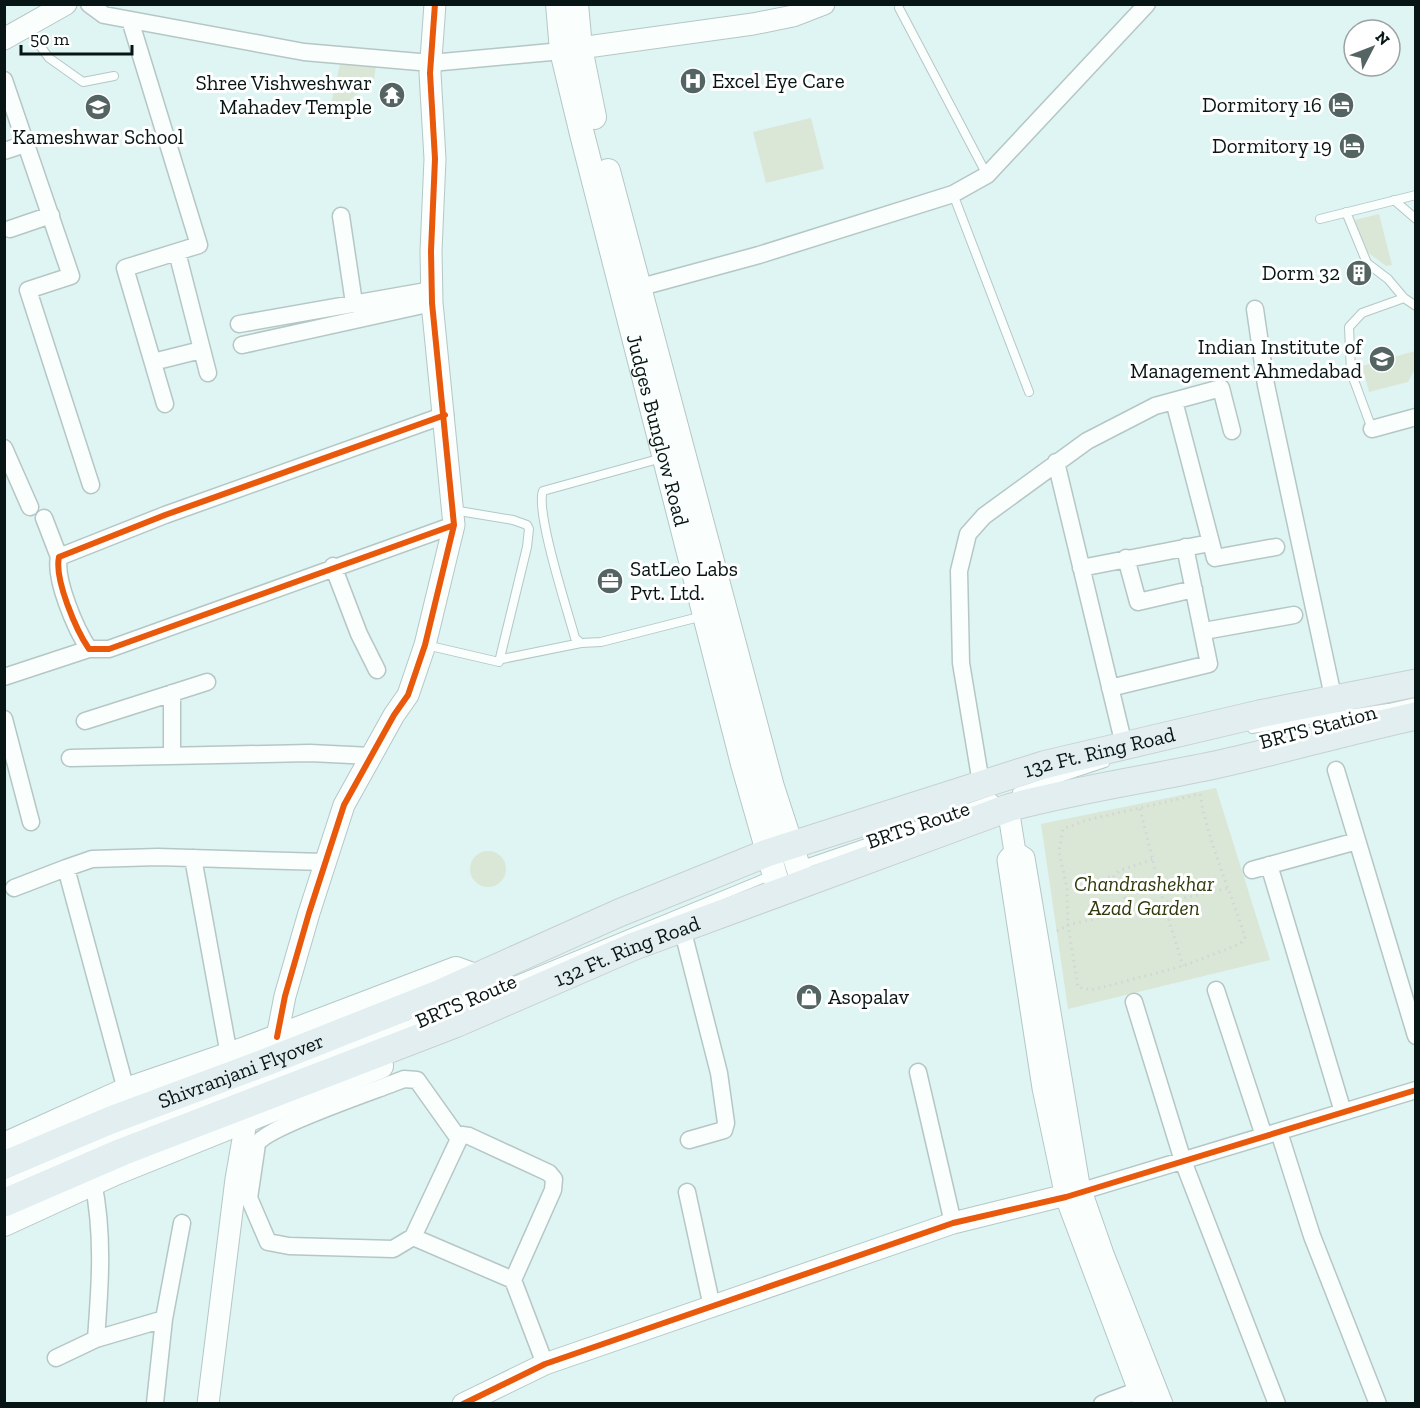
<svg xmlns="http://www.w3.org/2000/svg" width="1420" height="1408" font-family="'Zilla Slab',serif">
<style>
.green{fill:#dae7d7}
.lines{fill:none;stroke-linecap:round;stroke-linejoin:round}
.service-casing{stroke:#b5c7c5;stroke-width:10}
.minor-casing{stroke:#b5c7c5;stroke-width:19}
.tertiary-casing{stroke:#b5c7c5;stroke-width:23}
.secondary-casing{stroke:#b5c7c5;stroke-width:26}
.primary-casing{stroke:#c7d1d1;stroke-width:29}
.path{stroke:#d0d6d5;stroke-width:3;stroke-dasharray:1.5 4.5;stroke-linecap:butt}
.service{stroke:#fafefd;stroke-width:8}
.minor{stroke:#fafefd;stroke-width:16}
.tertiary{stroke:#fafefd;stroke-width:21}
.secondary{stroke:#fafefd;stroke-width:24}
.primary{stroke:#e2eef0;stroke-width:27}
.cycleway-casing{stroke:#fff;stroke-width:10}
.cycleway{stroke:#e8590c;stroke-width:6}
.labels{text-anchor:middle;stroke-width:6;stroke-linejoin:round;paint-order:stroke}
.poi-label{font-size:21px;fill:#071614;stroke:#fff;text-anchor:end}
.street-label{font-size:21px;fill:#071614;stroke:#fff}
.park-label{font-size:21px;font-style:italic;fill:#30390b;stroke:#fff}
</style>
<rect width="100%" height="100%" fill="#dff5f3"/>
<path class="green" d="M340,64L376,66L374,80L344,105L331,104Z
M811,118L824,169L766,183L753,132Z
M1379,214L1392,265L1386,266L1362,248L1355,220Z
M1415,351V369L1408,382L1369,392L1362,366Z
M1216,788L1270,960L1068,1009L1041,824Z
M470 869a18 18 0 1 1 36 0a18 18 0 1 1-36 0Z"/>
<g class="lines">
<defs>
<path id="service" d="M899,8L987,175
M27,28L49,58L83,82L114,76
M953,194L1029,392
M1394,200L1416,219
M1346,212L1367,263L1388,279L1404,298L1416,306
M1320,219L1416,195
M1372,429L1351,372L1349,327L1362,313L1404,298
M662,458L543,491C535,511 568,612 575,638L581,643L601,642L703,616
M426,645L499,662L527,547L529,529L527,525L513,520L453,510
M502,659L581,643
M1385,709L1416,702
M1252,729L1388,708
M1017,792L1105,763
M799,866L994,799
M4,1184L116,1136L410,1024L772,875"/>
<path id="minor" d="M89,4L104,15L304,52L431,63L562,51
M130,20L199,245L125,268L165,404
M4,80L71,276L28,290L91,485
M4,151L26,144
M341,216L354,303
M10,229L51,215
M177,252L208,373
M641,287L759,255L953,194L987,175L1147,4
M1255,309L1266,385L1334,701
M239,324L432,290
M242,345L432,303
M153,362L201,350
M1174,401L1215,558L1276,547
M445,415L165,515L59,557C54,579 76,630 89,649H109L454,525
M1372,429L1416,417
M4,448L30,507
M1056,462L1124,745
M44,518L59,557
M1126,558L1138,602L1194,589
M333,566L359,634L377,670
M1081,568L1210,543
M1204,631L1294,615
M4,677L89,649
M1110,688L1209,664L1185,547
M172,693V756
M4,719L31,822
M85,721L207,682
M70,758L310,753L371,756
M1336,770L1416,1036
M981,783L961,663L959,571L968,534L984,516L1087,441L1155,406L1221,388L1232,431
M193,858L229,1055
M1269,865L1343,1112
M1252,870L1357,841
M14,888L66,868
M682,928L719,1073L726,1123L724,1130L689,1140
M1216,990L1264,1136
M1134,1002L1183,1161L1277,1404
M918,1072L953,1223
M126,1090L66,868L92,859L158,857L324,862
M1279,1132L1312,1236L1378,1404
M459,1139L417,1080L404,1079C380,1089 267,1126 257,1144L249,1198L268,1242L289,1246L393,1249L413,1237L513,1280L545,1364
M1082,1191L1416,1090
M687,1192L712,1307
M413,1237L459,1139L462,1135L469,1136L549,1173L554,1179L553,1190L513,1280
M96,1339L164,1319
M56,1358L96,1339C100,1287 104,1234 93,1182
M155,1403L164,1319L182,1223
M1102,1404L1139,1390"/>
<path id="tertiary" d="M4,39L66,4
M580,48L753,24L793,16L824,4
M1008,808L1015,852L1024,858L1079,1185L1103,1254L1162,1404
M1015,852L1008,860L1043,1088L1066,1197L1144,1404
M277,1037L285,996L309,913L344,805L394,715L408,695L425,645L454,525L432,303L431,251L435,159L430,73L435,4
M208,1404L236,1179L246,1122
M463,1404L545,1364L953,1223L1082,1191"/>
<g id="secondary">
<path id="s1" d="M558,4L562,51L582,134L743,764L779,890"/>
<path d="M576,4L580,48L594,117"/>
<path d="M608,171L772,787L803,882"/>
<path d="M4,1145L126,1090L248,1048L456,969L478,977"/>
<path d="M4,1224L115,1173L381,1066"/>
</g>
<g id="primary">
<path id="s2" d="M4,1165L111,1120L269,1061L438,994L619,913L767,853L1043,765L1259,714L1416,683"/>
<path id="s3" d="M4,1203L122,1152L455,1024L632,947L1008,808C1074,790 1143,780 1210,766C1279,751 1347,731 1416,716"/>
</g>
</defs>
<use href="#service" class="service-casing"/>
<use href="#minor" class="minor-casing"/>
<use href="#tertiary" class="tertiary-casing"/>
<use href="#secondary" class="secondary-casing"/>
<use href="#primary" class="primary-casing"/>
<path class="path" d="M1140,809L1163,901L1183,966
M1108,877L1114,876
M1131,909L1114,876L1119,871L1153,859
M1057,931L1068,925L1078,987L1092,990L1183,966L1240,944L1245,937C1230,889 1208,843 1200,794L1087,820L1063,829L1059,852L1067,888L1068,925L1228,888"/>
<use href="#service" class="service"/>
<use href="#minor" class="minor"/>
<use href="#tertiary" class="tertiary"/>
<use href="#secondary" class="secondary"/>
<use href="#primary" class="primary"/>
<defs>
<path id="cycleway" d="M445,415L165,515L59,557C54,579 76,630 89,649H109L454,525
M277,1037L285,996L309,913L344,805L394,715L408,695L425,645L454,525L432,303L431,251L435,159L430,73L435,4
M463,1404L545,1364L953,1223L1066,1197L1416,1090"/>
</defs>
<use href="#cycleway" class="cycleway-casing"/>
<use href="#cycleway" class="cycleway"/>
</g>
<defs>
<symbol id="hospital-disc" viewBox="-11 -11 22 22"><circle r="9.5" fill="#536462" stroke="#fff"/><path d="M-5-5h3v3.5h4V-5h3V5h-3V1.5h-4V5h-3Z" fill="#fff"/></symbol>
<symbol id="temple-disc" viewBox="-11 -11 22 22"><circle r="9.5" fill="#536462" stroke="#fff"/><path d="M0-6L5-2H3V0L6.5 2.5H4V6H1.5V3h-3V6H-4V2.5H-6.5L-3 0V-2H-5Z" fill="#fff"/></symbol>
<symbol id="hotel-disc" viewBox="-11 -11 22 22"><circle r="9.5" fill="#536462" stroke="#fff"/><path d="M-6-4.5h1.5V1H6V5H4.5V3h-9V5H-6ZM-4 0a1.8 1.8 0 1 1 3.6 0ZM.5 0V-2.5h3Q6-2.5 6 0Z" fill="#fff"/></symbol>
<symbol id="school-disc" viewBox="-11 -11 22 22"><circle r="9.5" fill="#536462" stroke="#fff"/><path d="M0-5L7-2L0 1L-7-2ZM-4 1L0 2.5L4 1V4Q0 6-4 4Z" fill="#fff"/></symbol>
<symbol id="building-disc" viewBox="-11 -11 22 22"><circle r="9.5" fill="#536462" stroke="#fff"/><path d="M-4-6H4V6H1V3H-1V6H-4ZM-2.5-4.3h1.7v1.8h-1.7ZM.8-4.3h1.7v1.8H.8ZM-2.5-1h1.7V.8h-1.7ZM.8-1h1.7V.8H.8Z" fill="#fff"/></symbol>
<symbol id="university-disc" viewBox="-11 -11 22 22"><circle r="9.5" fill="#536462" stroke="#fff"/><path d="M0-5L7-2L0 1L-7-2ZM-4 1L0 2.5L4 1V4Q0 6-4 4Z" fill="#fff"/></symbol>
<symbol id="office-disc" viewBox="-11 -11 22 22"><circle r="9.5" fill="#536462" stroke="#fff"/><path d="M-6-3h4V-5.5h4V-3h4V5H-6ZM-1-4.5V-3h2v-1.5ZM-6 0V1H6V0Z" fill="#fff"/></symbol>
<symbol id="shop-disc" viewBox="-11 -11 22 22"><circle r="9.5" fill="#536462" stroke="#fff"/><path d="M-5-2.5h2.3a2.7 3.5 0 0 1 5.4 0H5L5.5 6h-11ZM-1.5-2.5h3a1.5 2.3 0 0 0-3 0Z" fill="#fff"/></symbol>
</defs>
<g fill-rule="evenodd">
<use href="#hospital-disc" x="678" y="66" width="30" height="30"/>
<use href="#temple-disc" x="377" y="80" width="30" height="30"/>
<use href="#hotel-disc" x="1326" y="90" width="30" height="30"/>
<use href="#school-disc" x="83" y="92" width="30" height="30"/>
<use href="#hotel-disc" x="1337" y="131" width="30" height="30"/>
<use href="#building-disc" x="1344" y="258" width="30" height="30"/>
<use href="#university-disc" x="1367" y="344" width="30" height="30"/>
<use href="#office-disc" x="595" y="566" width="30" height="30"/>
<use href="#shop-disc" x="794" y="982" width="30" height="30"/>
</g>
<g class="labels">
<g class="poi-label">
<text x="712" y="88" text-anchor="start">Excel Eye Care</text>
<text x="372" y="90">Shree Vishweshwar<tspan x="372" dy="24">Mahadev Temple</tspan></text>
<text x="1322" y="112">Dormitory 16</text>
<text x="98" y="144" text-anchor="middle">Kameshwar School</text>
<text x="1332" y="153">Dormitory 19</text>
<text x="1340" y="280">Dorm 32</text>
<text x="1362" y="354">Indian Institute of<tspan x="1362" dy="24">Management Ahmedabad</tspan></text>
<text x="630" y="576" text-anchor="start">SatLeo Labs<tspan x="630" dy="24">Pvt. Ltd.</tspan></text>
<text x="828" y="1004" text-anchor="start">Asopalav</text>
</g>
<g class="street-label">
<text dy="7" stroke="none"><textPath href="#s1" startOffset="438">Judges Bunglow Road</textPath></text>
<text transform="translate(1318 727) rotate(-15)" y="7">BRTS Station</text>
<text dy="7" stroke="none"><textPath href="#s2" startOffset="1172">132 Ft. Ring Road</textPath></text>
<text transform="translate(918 825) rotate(-19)" y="7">BRTS Route</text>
<text dy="7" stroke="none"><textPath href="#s3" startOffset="672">132 Ft. Ring Road</textPath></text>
<text transform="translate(466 1001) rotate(-23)" y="7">BRTS Route</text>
<text dy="7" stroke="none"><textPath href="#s2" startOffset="255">Shivranjani Flyover</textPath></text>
</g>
<g class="park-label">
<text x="1144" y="891">Chandrashekhar<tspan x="1144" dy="24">Azad Garden</tspan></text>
</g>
</g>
<rect width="1420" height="1408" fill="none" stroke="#071614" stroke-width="12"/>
<g transform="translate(1372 48) rotate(48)"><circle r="28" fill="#ffffff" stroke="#9ca2a1" stroke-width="1.5"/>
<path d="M0-4.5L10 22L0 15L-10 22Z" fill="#536462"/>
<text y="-9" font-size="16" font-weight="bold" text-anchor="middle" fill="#071614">N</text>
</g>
<path d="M21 45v9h111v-9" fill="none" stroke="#071614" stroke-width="3"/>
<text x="30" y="45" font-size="18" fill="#071614" stroke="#ffffff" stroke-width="4.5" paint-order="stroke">50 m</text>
</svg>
